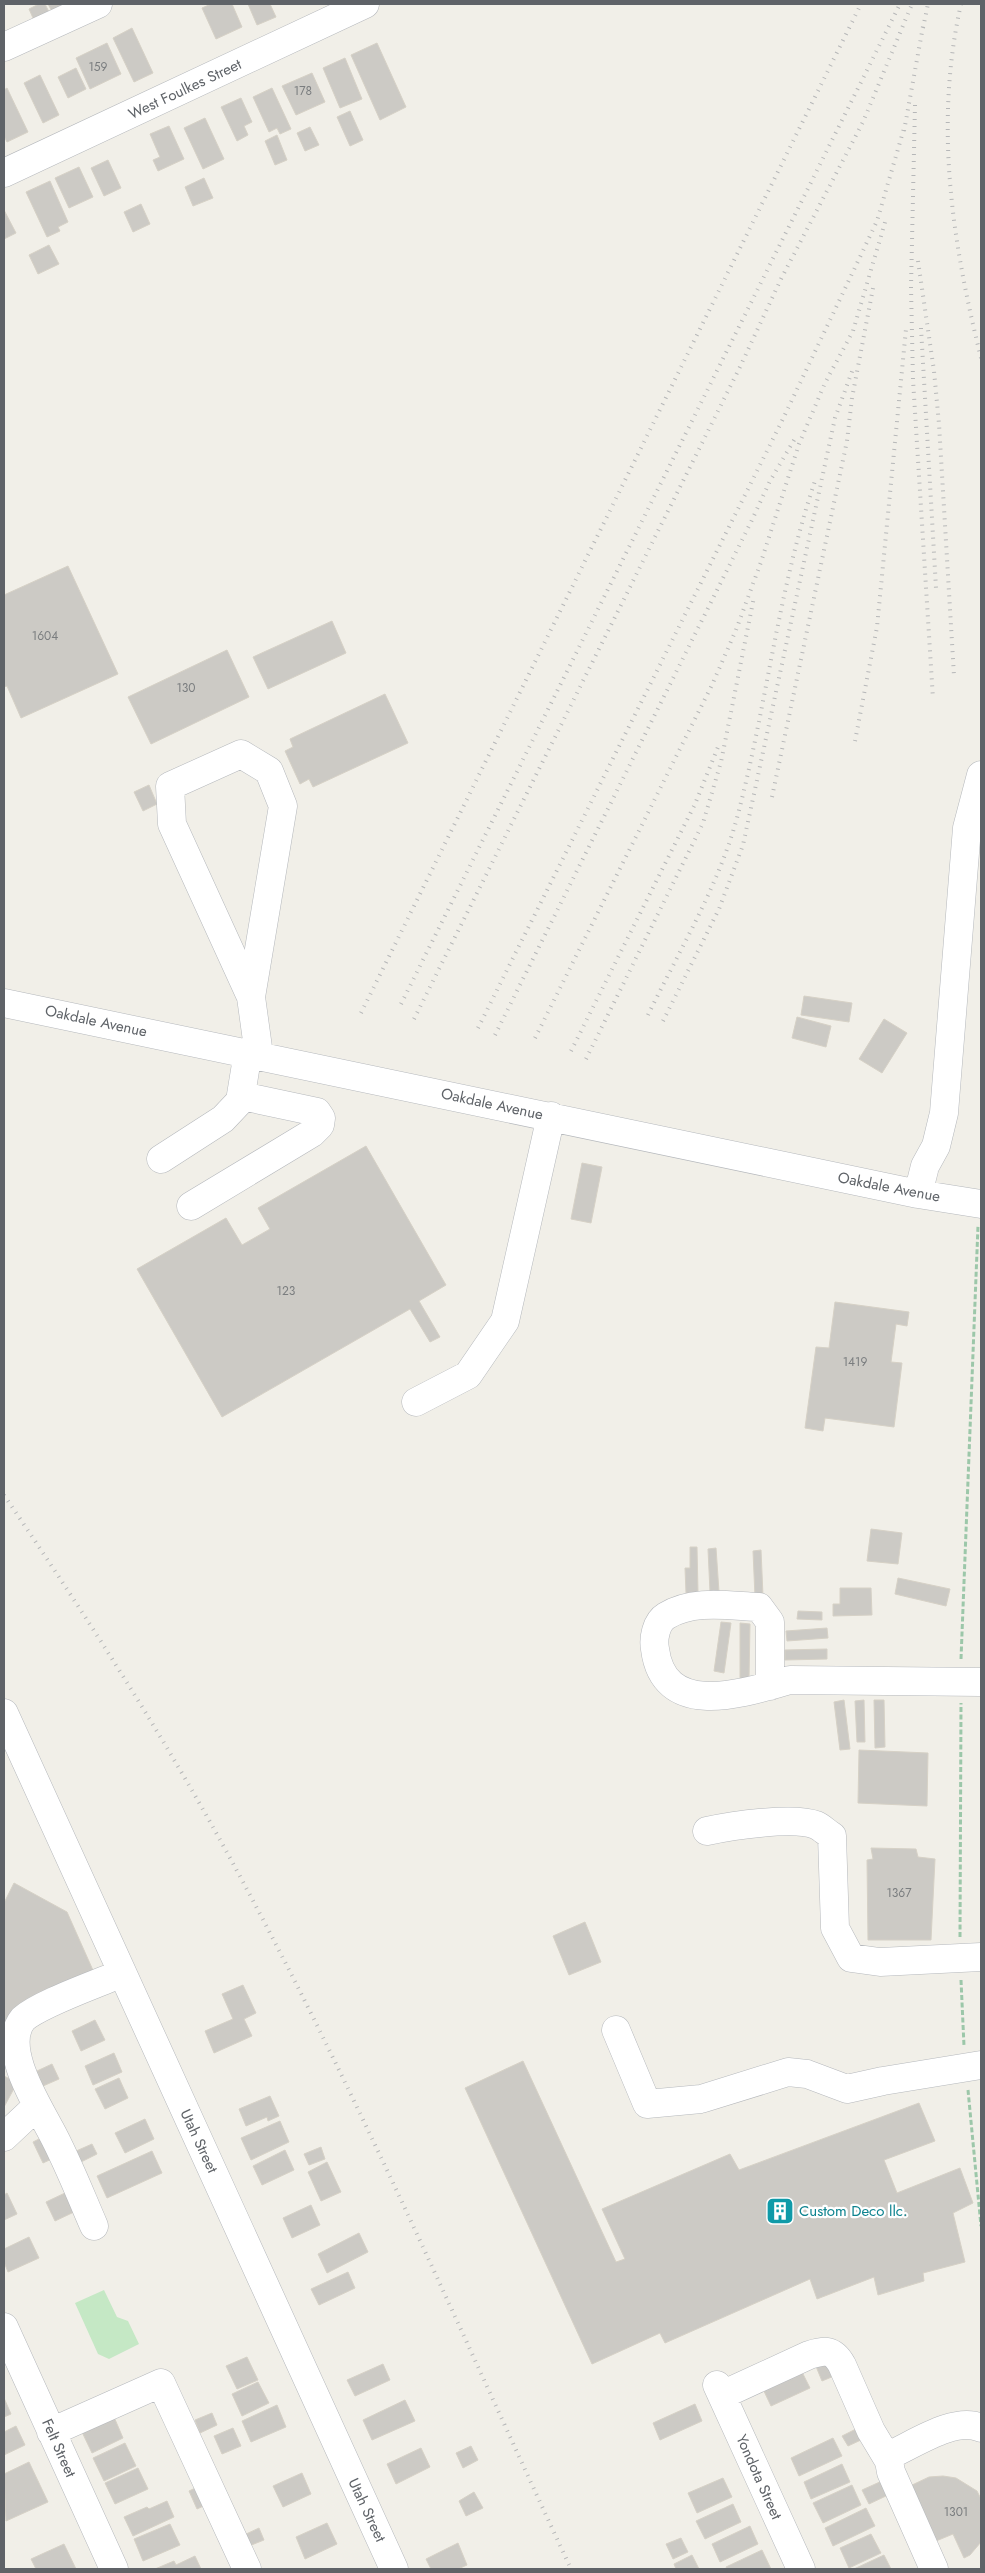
<svg xmlns="http://www.w3.org/2000/svg" width="985" height="2573" font-family="Jost,sans-serif">
<style>
.green{fill:#c5e8c5}
.building{fill:#cccac5;stroke:#d6d1c6}
.lines{fill:none;stroke-linecap:round;stroke-linejoin:round}
.minor-casing{stroke:#b5b8bc;stroke-width:29}
.path{stroke:#9cc7a9;stroke-width:3;stroke-dasharray:5 2.5;stroke-linecap:butt}
.minor{stroke:#fff;stroke-width:28}
.rail{stroke:#b6b7b8;stroke-width:4;stroke-dasharray:1 6;stroke-linecap:butt}
.labels{text-anchor:middle;stroke-width:4.5;stroke-linejoin:round;paint-order:stroke}
.number-label{font-size:12px;fill:#7a7d7f}
.street-label{font-size:15px;fill:#5f6368;stroke:#fff}
.culture-label{font-size:15px;fill:#0d838f;stroke:#fff;text-anchor:start}
</style>
<rect width="100%" height="100%" fill="#f1efe8"/>
<path class="green" d="M104,2290L117,2317L128,2321L139,2344L109,2359L98,2354L75,2303Z"/>
<path class="building" d="M39,4H45L53,20L37,27L29,9Z
M48,4H65L67,9L54,15Z
M211,4H232L242,27L216,39L202,8Z
M248,4H270L276,17L257,25Z
M132,28L153,73L134,82L113,38Z
M107,43L121,74L90,89L76,58Z
M377,43L406,107L380,120L351,55Z
M345,58L362,99L340,108L323,68Z
M76,68L86,89L68,98L58,77Z
M312,73L325,102L296,115L282,86Z
M40,75L59,115L43,123L24,83Z
M7,88L28,132L7,142L4,136V90Z
M272,88L291,129L280,134L277,128L269,132L253,97Z
M241,98L252,122L244,126L248,135L237,141L221,107Z
M350,111L363,140L350,146L337,117Z
M205,118L224,159L203,169L184,128Z
M169,126L184,159L158,171L153,160L160,157L150,134Z
M310,127L319,145L305,151L297,133Z
M277,135L287,160L275,165L265,141Z
M108,160L121,188L104,196L91,168Z
M79,167L93,197L69,208L55,178Z
M204,178L213,198L193,206L185,187Z
M50,181L68,222L58,227L60,231L47,237L26,192Z
M141,204L150,224L133,232L124,212Z
M4,210L16,233L4,239Z
M49,245L59,264L38,274L29,255Z
M68,566L118,674L21,718L7,686L4,687V595Z
M332,621L346,653L268,689L253,657Z
M227,650L249,697L151,744L128,697Z
M385,694L408,743L313,787L309,779L300,784L285,751L293,747L290,739Z
M149,785L157,804L143,811L134,792Z
M804,996L852,1003L849,1022L801,1015Z
M797,1017L831,1026L826,1047L792,1038Z
M884,1019L907,1033L882,1073L859,1059Z
M366,1146L446,1285L419,1301L440,1337L430,1342L410,1309L222,1417L137,1269L226,1218L242,1245L270,1229L258,1208Z
M582,1163L602,1167L591,1223L571,1219Z
M835,1302L909,1312L907,1326L896,1324L891,1362L902,1363L894,1427L825,1418L823,1431L805,1428L816,1347L829,1348Z
M871,1529L902,1533L898,1564L867,1561Z
M690,1547H697L698,1593H686L685,1568H690Z
M716,1548L719,1592H710L708,1549Z
M761,1550L763,1596L755,1597L753,1551Z
M898,1578L950,1589L946,1606L895,1594Z
M840,1588H871L872,1615L833,1616V1604H840Z
M798,1611L822,1612V1620L797,1619Z
M721,1622L731,1623L724,1673L714,1671Z
M740,1623L750,1624L749,1679H740Z
M827,1628L828,1638L787,1641L786,1631Z
M827,1649V1659L785,1660V1650Z
M844,1700L850,1749L840,1750L834,1702Z
M864,1700L865,1742H857L855,1701Z
M874,1700H884L885,1747L875,1748Z
M859,1750L928,1753L927,1806L858,1803Z
M871,1848L916,1849L918,1857L935,1859L931,1940H868L867,1860L873,1859Z
M14,1883L67,1912L96,1977L4,2040V1903Z
M585,1922L601,1962L569,1975L553,1936Z
M243,1985L256,2013L244,2019L252,2036L214,2053L205,2031L233,2019L222,1994Z
M95,2020L105,2040L81,2051L72,2031Z
M114,2053L122,2072L93,2085L85,2066Z
M523,2061L616,2262L625,2259L602,2209L730,2154L739,2170L919,2103L935,2141L884,2160L897,2193L960,2168L973,2203L953,2213L965,2262L923,2273L924,2281L878,2295L874,2277L817,2299L810,2279L665,2343L660,2333L592,2364L465,2088Z
M52,2064L59,2079L43,2086L37,2071Z
M4,2076L17,2083L4,2107Z
M119,2078L128,2098L105,2109L95,2089Z
M270,2096L279,2116L268,2121L267,2117L246,2126L239,2109Z
M145,2119L154,2139L125,2153L115,2133Z
M280,2121L289,2142L251,2160L241,2138Z
M47,2135L58,2156L43,2163L33,2142Z
M92,2144L97,2154L79,2163L74,2152Z
M321,2147L325,2159L309,2165L304,2154Z
M285,2150L294,2170L262,2185L253,2166Z
M152,2151L162,2173L107,2198L97,2176Z
M327,2162L341,2192L321,2201L308,2172Z
M7,2193L17,2214L4,2220V2195Z
M65,2193L74,2212L55,2221L46,2202Z
M311,2205L320,2225L292,2238L283,2218Z
M359,2233L368,2252L327,2273L318,2254Z
M29,2237L39,2258L8,2272L4,2262V2249Z
M348,2272L355,2288L319,2305L311,2289Z
M247,2357L258,2380L237,2389L226,2366Z
M826,2358L834,2376L822,2381L815,2364Z
M383,2364L390,2380L355,2396L347,2380Z
M800,2368L810,2388L771,2406L762,2387Z
M258,2382L269,2403L242,2416L232,2394Z
M4,2398L11,2414L4,2417Z
M405,2400L415,2421L372,2440L363,2420Z
M695,2404L702,2421L660,2440L653,2423Z
M277,2405L286,2427L251,2442L242,2421Z
M212,2413L217,2425L200,2433L195,2420Z
M114,2417L123,2438L92,2453L82,2432Z
M16,2426L25,2445L4,2455V2432Z
M233,2428L241,2446L222,2454L214,2436Z
M858,2428L863,2439L848,2446L842,2436Z
M833,2438L842,2456L799,2476L791,2458Z
M125,2443L136,2466L104,2481L93,2458Z
M471,2446L478,2460L463,2468L456,2453Z
M421,2448L430,2467L396,2484L387,2464Z
M29,2462L48,2502L6,2521L4,2474Z
M842,2464L850,2482L811,2499L804,2482Z
M138,2468L148,2489L115,2504L105,2483Z
M302,2473L311,2494L283,2507L273,2486Z
M943,2476L956,2478L977,2491L981,2499V2542L970,2555L964,2558L953,2534L936,2541L910,2486L929,2477Z
M723,2478L732,2497L697,2513L688,2493Z
M882,2481L888,2495L869,2504L862,2490Z
M202,2485L210,2503L197,2509L189,2491Z
M852,2485L861,2505L823,2523L813,2503Z
M474,2492L483,2508L466,2516L459,2501Z
M167,2501L174,2517L133,2536L124,2517L147,2507L149,2509Z
M733,2504L741,2522L705,2539L696,2521Z
M866,2508L875,2526L833,2546L825,2528Z
M327,2523L337,2544L305,2559L296,2537Z
M170,2524L180,2545L143,2561L134,2539Z
M750,2526L758,2544L720,2562L712,2544Z
M259,2528L264,2540L249,2546L244,2535Z
M871,2534L881,2553L849,2568L840,2548Z
M681,2538L688,2552L673,2559L666,2544Z
M458,2543L467,2565L458,2569H431L426,2559Z
M64,2544L76,2569H36L31,2559Z
M762,2550L771,2569H727L726,2567Z
M692,2555L699,2569H676L674,2564Z
M884,2555L891,2569H854Z
M195,2556L201,2569H155L174,2561L176,2565Z"/>
<g class="lines">
<defs>
<path id="minor" d="M4,47L98,4
M4,173L365,4
M251,997L283,806L269,771L241,754L170,786L172,824L251,997L259,1055
M4,1003L918,1194L981,1204
M161,1159L223,1119L240,1101L248,1052
M918,1194L925,1166L936,1146L944,1113L967,828L981,775
M191,1206L312,1133L320,1125L321,1118L317,1112L242,1096
M416,1402L468,1375L505,1321L551,1116
M770,1686V1622L759,1607C730,1606 693,1599 666,1616C656,1622 653,1639 655,1649C664,1720 744,1693 790,1680L981,1682
M4,1713L394,2569
M707,1831C730,1826 794,1816 816,1825C821,1827 827,1833 832,1836L835,1928L851,1958L880,1962L981,1957
M616,2030L647,2104L701,2099L788,2072L807,2074L847,2089L883,2081L981,2065
M4,2137L36,2107
M94,2226C80,2194 67,2160 50,2129C37,2104 0,2047 23,2019C41,2003 98,1984 122,1973
M4,2327L114,2569
M717,2385L801,2569
M722,2395L809,2355C825,2350 833,2349 842,2365L871,2431L889,2461
M51,2432L161,2383L247,2569
M934,2569L891,2472L889,2461L892,2454C916,2443 956,2416 981,2428"/>
</defs>
<use href="#minor" class="minor-casing"/>
<path class="path" d="M961,1659L978,1226
M960,1937L961,1703
M961,1980L964,2046
M968,2090L981,2226"/>
<use href="#minor" class="minor"/>
<path class="rail" d="M961,4C934,124 952,241 981,358
M923,28L928,4
M915,105L911,287L913,380L933,699
M904,131L924,21
M918,261L934,371L939,424L954,676
M921,328L936,588
M855,741L877,627L906,329
M772,797L847,441L852,398L874,283
M401,1004L900,4
M361,1013L861,4
M648,1015C679,951 718,887 737,818C767,705 778,589 816,478
M414,1019L739,369L781,279L863,122L912,4
M663,1021L719,909L743,845L835,418L854,366
M478,1028L781,423L860,257L877,221L905,125
M495,1035L751,522L770,481L797,435
M535,1038L712,685L736,630L761,562L799,444L825,383L853,331L886,219
M571,1051L695,804L718,747
M586,1059L703,823L721,762L754,597
M4,1495C84,1613 162,1733 230,1858C356,2089 460,2331 571,2569"/>
</g>
<defs>
<symbol id="building-square" viewBox="-11 -11 22 22"><rect x="-9" y="-9" width="18" height="18" rx="4" fill="#0f9aa8" stroke="#fff"/><path d="M-4-6H4V6H1V3H-1V6H-4ZM-2.5-4.3h1.7v1.8h-1.7ZM.8-4.3h1.7v1.8H.8ZM-2.5-1h1.7V.8h-1.7ZM.8-1h1.7V.8H.8Z" fill="#fff"/></symbol>
</defs>
<g fill-rule="evenodd">
<use href="#building-square" x="764" y="2195" width="32" height="32"/>
</g>
<g class="labels">
<g class="number-label">
<text x="98" y="71">159</text>
<text x="303" y="95">178</text>
<text x="45" y="640">1604</text>
<text x="186" y="692">130</text>
<text x="286" y="1295">123</text>
<text x="855" y="1366">1419</text>
<text x="899" y="1897">1367</text>
<text x="956" y="2516">1301</text>
</g>
<g class="street-label">
<text transform="translate(185 89) rotate(-25)" y="5">West Foulkes Street</text>
<text transform="translate(96 1021) rotate(12)" y="5">Oakdale Avenue</text>
<text transform="translate(492 1104) rotate(12)" y="5">Oakdale Avenue</text>
<text transform="translate(889 1187) rotate(11)" y="5">Oakdale Avenue</text>
<text transform="translate(199 2141) rotate(65)" y="5">Utah Street</text>
<text transform="translate(59 2448) rotate(66)" y="5">Felt Street</text>
<text transform="translate(759 2477) rotate(66)" y="5">Yondota Street</text>
<text transform="translate(367 2510) rotate(65)" y="5">Utah Street</text>
</g>
<g class="culture-label">
<text x="799" y="2216">Custom Deco llc.</text>
</g>
</g>
<rect width="985" height="2573" fill="none" stroke="#5f6368" stroke-width="10"/>
</svg>
